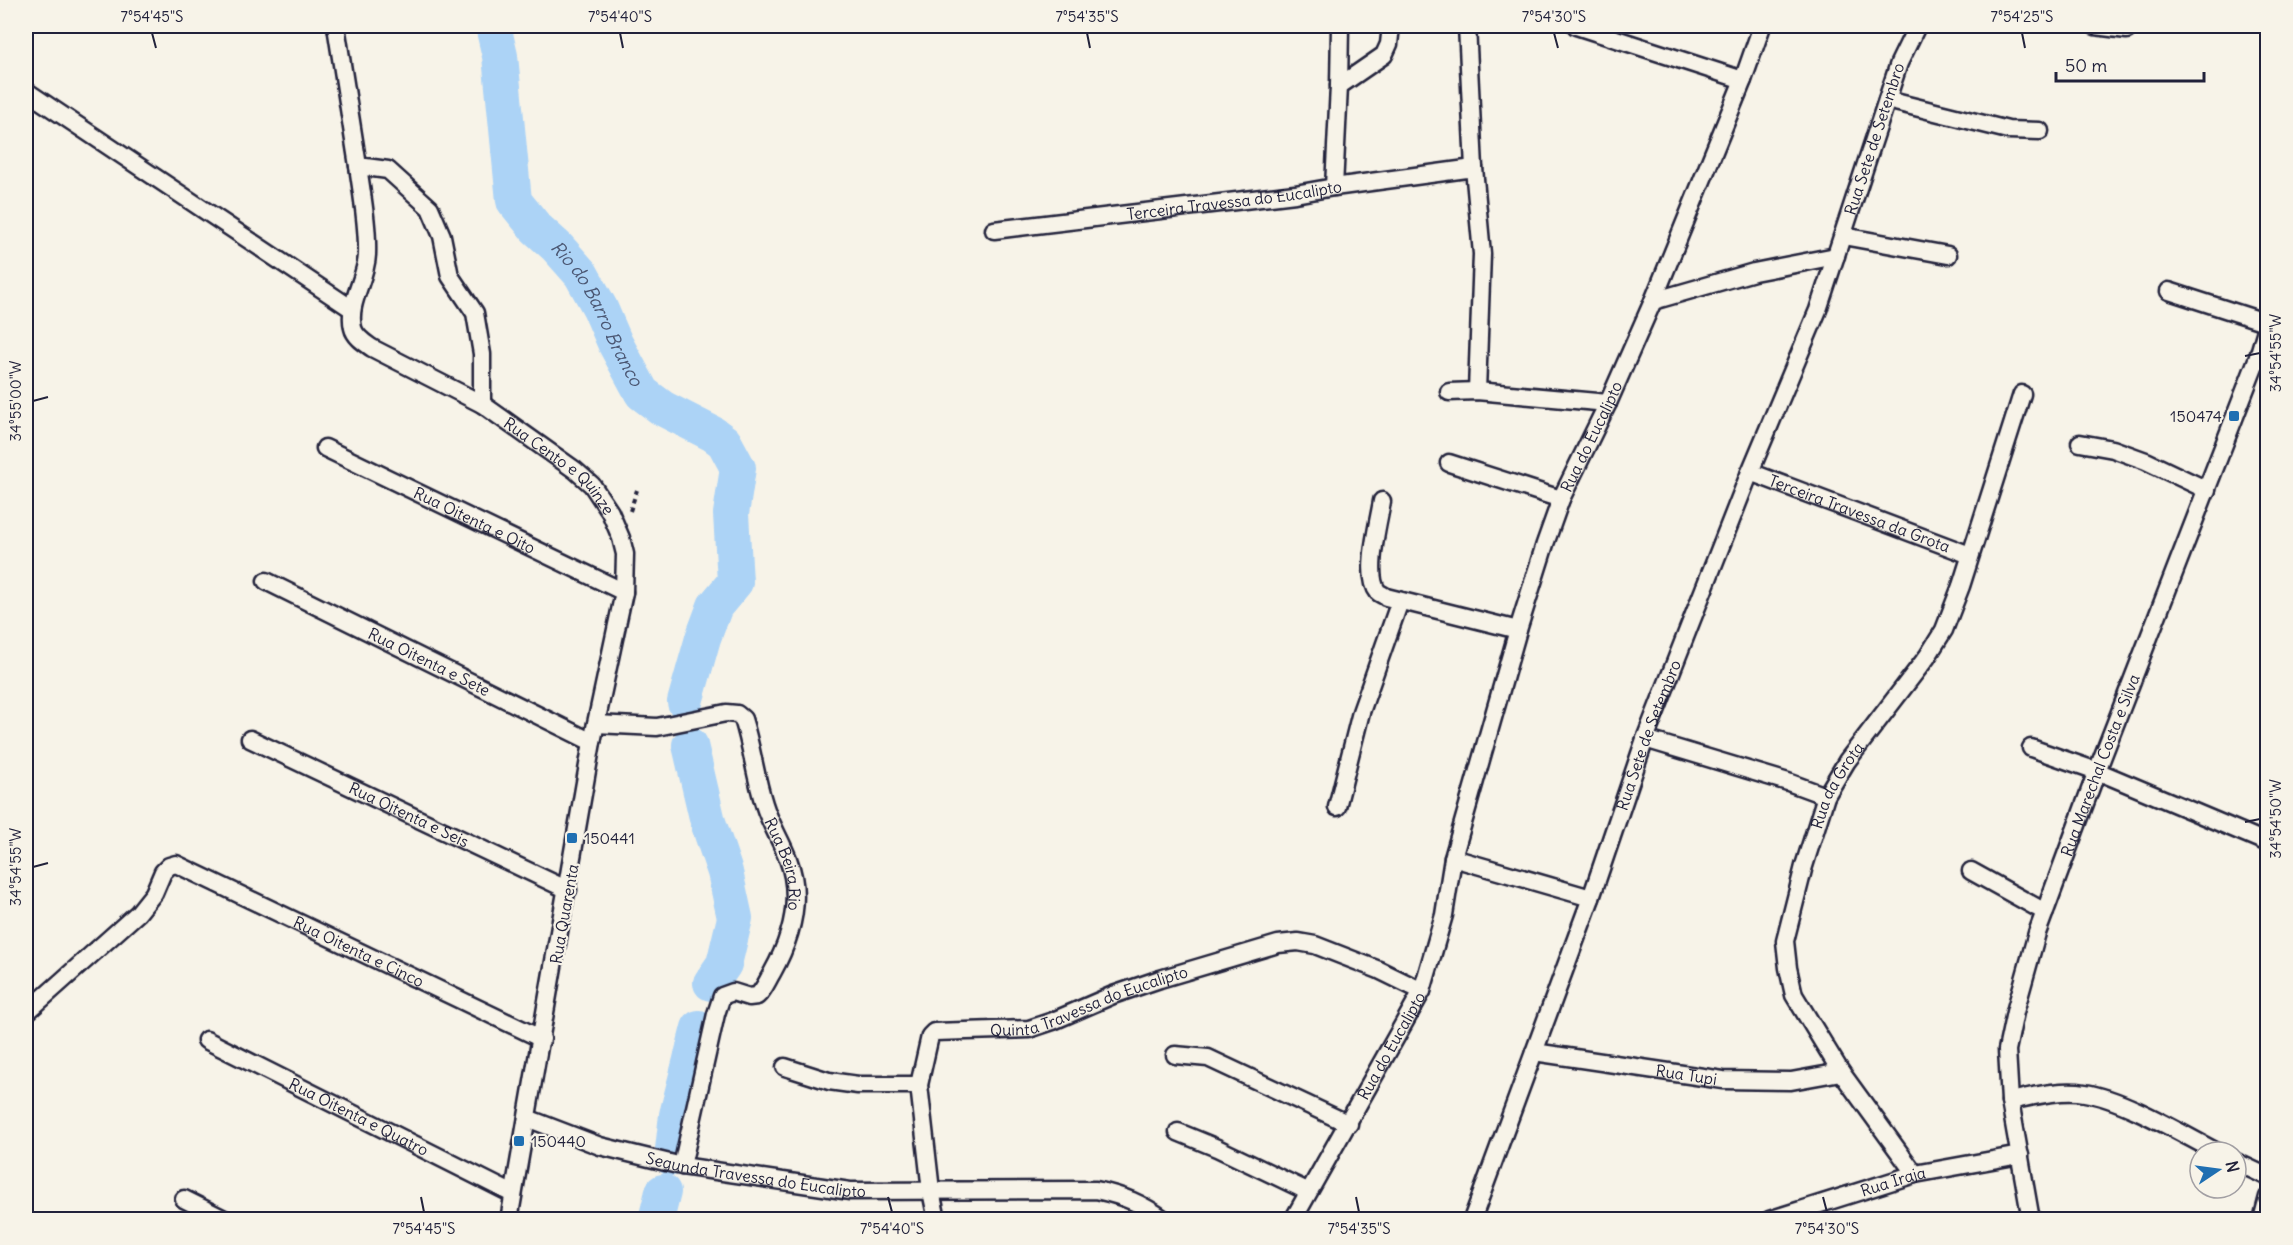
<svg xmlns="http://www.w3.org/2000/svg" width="2293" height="1245" font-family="Delius,sans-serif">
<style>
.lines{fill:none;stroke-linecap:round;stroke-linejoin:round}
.river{stroke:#acd3f6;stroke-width:36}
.street-casing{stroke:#22223b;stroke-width:21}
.path{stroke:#22223b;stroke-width:4;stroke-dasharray:4.5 4.5;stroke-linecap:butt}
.street{stroke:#f7f3e8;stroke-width:16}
.ticks{fill:none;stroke:#22223b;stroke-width:2}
.poi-dot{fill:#1f6fb2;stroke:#f7f3e8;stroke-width:2}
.labels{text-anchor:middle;stroke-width:4.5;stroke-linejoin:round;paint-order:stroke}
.street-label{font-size:16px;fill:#22223b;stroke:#f7f3e8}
.poi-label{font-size:16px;fill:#22223b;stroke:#f7f3e8;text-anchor:start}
.water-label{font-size:18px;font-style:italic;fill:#4b5773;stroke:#f7f3e8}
.neatline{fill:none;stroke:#22223b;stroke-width:2}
.ticks-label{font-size:15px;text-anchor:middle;fill:#22223b}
</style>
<rect width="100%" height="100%" fill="#f7f3e8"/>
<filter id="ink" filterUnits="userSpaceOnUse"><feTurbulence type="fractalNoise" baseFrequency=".0167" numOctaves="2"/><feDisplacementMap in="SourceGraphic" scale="12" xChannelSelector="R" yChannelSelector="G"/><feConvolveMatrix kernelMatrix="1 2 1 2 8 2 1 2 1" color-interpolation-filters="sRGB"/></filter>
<g filter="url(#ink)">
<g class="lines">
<g class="river">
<path id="s1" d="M493,26L500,56L514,201L536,228L557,247L581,274L600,308L615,343L642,393L662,408L713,434L724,442L738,468L731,514L735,582L715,606L703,638L685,702"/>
<path d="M690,745L708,822L725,872L735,918L724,964L711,983"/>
<path d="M672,1158L677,1115L699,1028"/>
<path d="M656,1220L663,1192"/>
</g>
<defs>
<g id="street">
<path d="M336,26L358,166L388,170L430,208L442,236L450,276L475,313L482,354V404"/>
<path d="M1467,26L1474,168L1482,254L1477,391"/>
<path d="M1576,26L1743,80"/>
<path d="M2095,26L2127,30"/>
<path d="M1339,86L1340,26"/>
<path d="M26,91L352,309"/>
<path d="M1887,100L2008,130L2040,131"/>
<path id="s2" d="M358,166C362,195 368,226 367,255C366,280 347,303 353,328C355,337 365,343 372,348L482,404L575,470L592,485L610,512L621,538L625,554L624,592L592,742L509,1220"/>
<path d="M1334,187L1339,86L1384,55L1389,44L1391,26"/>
<path id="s3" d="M994,230L1295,194L1334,187L1474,168"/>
<path d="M1843,236L1948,255"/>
<path d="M2169,291L2268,323"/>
<path d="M1653,301L1754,272L1836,256"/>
<path d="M1449,392L1477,391L1608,403"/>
<path d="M2080,443L2113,449L2146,461L2207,490"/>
<path id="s4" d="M325,448L624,592"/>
<path d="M1449,463L1561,499"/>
<path id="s5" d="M1750,472L1970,555"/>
<path d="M1382,501C1379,521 1364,575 1378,592C1380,594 1384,595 1386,597L1518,630"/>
<path id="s6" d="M266,581L592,742"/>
<path id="s7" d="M596,724L657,727L726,713L737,714L743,719C752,747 755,776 764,804C770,824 781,840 788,859C803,898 791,939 772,973C767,981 764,990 757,996L749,997L733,992L722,996L716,1014L682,1166"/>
<path id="s8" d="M250,739L568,890"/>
<path d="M1645,739L1788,782L1826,796"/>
<path d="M2031,748L2097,771L2268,843"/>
<path d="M1337,807L1361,712L1400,601"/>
<path d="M1453,858L1591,898"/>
<path d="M1971,871L2045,912"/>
<path id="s9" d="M26,1013L138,913L154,893L163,872L169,866L176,864L542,1039"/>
<path id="s10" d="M206,1040L513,1194"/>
<path id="s11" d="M1534,1052L1723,1080L1791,1081L1841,1072"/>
<path d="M1175,1055L1208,1058L1349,1124"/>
<path d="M785,1067L829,1081L858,1085H919"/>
<path d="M2010,1101C2034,1096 2061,1089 2085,1093C2124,1099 2180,1133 2217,1152"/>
<path id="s12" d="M527,1118L600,1146L682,1166L850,1191L1096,1190C1124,1196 1141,1203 1165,1220"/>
<path d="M1178,1132L1217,1148L1307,1191"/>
<path d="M2236,1162L2268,1177"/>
<path id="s13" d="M1915,1174L1841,1072L1794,995L1788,968L1785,941L1804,866L1826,796L1847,761L1927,657L1944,630L1961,586L2022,394"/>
<path d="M184,1199L226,1220"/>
<path id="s14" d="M937,1220L931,1191L919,1085L930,1036L934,1032L1029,1029L1053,1021L1113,995L1160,979L1278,944L1298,942L1315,945L1379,970L1422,991"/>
<path id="s15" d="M1293,1220L1422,991L1444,915L1453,858L1518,630L1545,544L1561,499L1608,403L1653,301L1743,80L1762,26"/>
<path id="s16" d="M1472,1220L1591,898L1645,739L1750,472L1818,310L1899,63L1917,26"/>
<path id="s17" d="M1769,1220L1915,1174L2020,1155"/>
<path id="s18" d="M2031,1220L2010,1101L2007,1050L2015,1012L2037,933L2097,771L2258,357L2268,323"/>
<path d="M2262,1220L2268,1197"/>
</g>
</defs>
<use href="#street" class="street-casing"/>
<path class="path" d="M630,511L637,490"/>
<use href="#street" class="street"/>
</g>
</g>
<path class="ticks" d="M152,33L156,48M620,33L623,48M1087,33L1090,48M1554,33L1558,48M2022,33L2025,48M2245,356L2260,353M33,401L48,397M2245,822L2260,819M33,867L48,863M421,1197L424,1212M888,1197L892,1212M1356,1197L1359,1212M1823,1197L1827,1212"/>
<g class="poi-dot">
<rect x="2228" y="410" width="12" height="12" rx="3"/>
<rect x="566" y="832" width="12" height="12" rx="3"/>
<rect x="513" y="1135" width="12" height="12" rx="3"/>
</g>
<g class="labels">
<g class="street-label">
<text dy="6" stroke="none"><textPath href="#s16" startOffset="1154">Rua Sete de Setembro</textPath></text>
<text dy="6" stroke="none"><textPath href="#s3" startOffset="242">Terceira Travessa do Eucalipto</textPath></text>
<text dy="6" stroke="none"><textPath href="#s15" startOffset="844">Rua do Eucalipto</textPath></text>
<text dy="6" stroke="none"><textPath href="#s2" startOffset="416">Rua Cento e Quinze</textPath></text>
<text dy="6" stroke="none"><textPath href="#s5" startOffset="117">Terceira Travessa da Grota</textPath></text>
<text dy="6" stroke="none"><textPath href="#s4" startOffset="166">Rua Oitenta e Oito</textPath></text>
<text dy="6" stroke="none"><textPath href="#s6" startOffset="182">Rua Oitenta e Sete</textPath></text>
<text dy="6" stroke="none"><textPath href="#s16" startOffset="516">Rua Sete de Setembro</textPath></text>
<text dy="6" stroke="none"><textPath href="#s18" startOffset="472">Rua Marechal Costa e Silva</textPath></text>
<text dy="6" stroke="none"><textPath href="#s13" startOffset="436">Rua da Grota</textPath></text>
<text dy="6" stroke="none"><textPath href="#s8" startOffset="176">Rua Oitenta e Seis</textPath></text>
<text dy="6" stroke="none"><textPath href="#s7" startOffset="302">Rua Beira Rio</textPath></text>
<text transform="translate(564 914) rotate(-80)" y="6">Rua Quarenta</text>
<text dy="6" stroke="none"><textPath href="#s9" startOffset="417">Rua Oitenta e Cinco</textPath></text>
<text dy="6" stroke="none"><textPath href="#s14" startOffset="352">Quinta Travessa do Eucalipto</textPath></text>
<text dy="6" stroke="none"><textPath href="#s15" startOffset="200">Rua do Eucalipto</textPath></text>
<text dy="6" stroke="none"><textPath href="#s11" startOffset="154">Rua Tupi</textPath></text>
<text dy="6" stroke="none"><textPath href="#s10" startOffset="171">Rua Oitenta e Quatro</textPath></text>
<text dy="6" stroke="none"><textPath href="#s12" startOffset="237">Segunda Travessa do Eucalipto</textPath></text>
<text dy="6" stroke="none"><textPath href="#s17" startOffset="130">Rua Iraja</textPath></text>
</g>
<g class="poi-label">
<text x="2222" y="422" text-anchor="end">150474</text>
<text x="584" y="844">150441</text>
<text x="531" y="1147">150440</text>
</g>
<g class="water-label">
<text dy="6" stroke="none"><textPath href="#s1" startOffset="318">Rio do Barro Branco</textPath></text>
</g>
</g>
<rect width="2293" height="1245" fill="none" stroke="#f7f3e8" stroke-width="66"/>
<g transform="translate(2218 1170) rotate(77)"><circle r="28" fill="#f7f3e8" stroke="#a29fa3" stroke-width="1.5"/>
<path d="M0-4.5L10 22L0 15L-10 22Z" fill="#1f6fb2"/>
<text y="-9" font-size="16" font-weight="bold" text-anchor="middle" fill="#22223b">N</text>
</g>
<path d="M2056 72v9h148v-9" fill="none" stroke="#22223b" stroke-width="3"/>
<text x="2065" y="72" font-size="18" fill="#22223b" stroke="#f7f3e8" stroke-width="4.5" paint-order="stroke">50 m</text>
<rect x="33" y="33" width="2227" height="1179" class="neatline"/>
<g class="ticks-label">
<text x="152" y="22">7°54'45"S</text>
<text x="620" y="22">7°54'40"S</text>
<text x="1087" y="22">7°54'35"S</text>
<text x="1554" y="22">7°54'30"S</text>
<text x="2022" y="22">7°54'25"S</text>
<text transform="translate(2276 353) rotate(-90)" y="5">34°54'55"W</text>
<text transform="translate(16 401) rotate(-90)" y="5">34°55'00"W</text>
<text transform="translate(2276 819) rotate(-90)" y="5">34°54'50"W</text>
<text transform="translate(16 867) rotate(-90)" y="5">34°54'55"W</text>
<text x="424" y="1234">7°54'45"S</text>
<text x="892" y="1234">7°54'40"S</text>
<text x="1359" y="1234">7°54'35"S</text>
<text x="1827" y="1234">7°54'30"S</text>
</g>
</svg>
